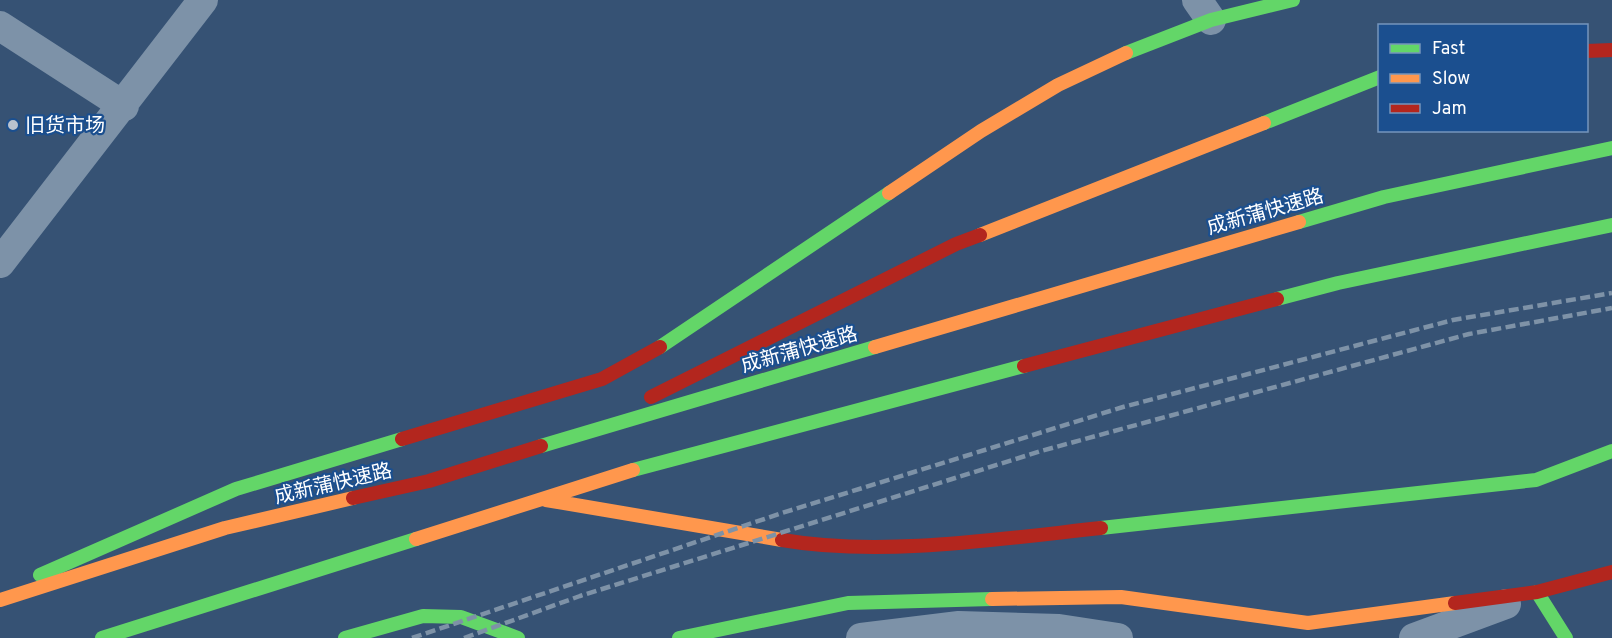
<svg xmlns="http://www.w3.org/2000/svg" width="1612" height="638" font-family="Overpass,'Noto Sans SC',sans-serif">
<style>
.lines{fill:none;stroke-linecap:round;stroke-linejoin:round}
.street{stroke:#7d92a8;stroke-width:30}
.fast{stroke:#63d668;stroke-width:14}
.slow{stroke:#ff974d;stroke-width:14}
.jam{stroke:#b3261e;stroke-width:14}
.rail{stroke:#7e92a7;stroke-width:4.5;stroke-dasharray:10 4.5;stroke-linecap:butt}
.poi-dot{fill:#b9c2ce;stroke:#1b4f8f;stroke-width:2}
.labels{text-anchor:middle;stroke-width:4.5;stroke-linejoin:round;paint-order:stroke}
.poi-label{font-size:20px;fill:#fff;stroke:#1b4f8f;text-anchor:start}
.street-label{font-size:20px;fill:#fff;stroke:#1b4f8f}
</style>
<rect width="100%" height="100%" fill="#365274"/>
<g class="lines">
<path class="street" d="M1197,0L1211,20
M0,26L124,106
M0,263L203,0
M861,638L959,626L1059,629L1118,638
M1414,638L1506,604"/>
<path class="fast" d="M1126,53L1211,20L1293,0
M1264,123L1380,77
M1299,222L1384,197L1612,148
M1277,299L1338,283L1612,225
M660,347L889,193
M541,446L875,347
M633,470L1024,366
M1101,528L1536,480L1612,451
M40,575L236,489L402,439
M1537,592L1566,638
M102,638L416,539
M345,638L423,616L461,617L518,638
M679,638L848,603L992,599"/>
<path class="slow" d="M889,193L981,131L1058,85L1126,53
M980,235L1264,123
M875,347L1299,222
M546,500L782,540
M416,539L633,470
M992,599L1121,597L1308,623L1455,603
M0,600L225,528L353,498"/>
<path class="jam" d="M1586,51L1612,50
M1024,366L1277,299
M651,397L956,244L980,235
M402,439L602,379L660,347
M353,498L429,481L541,446
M782,540C881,557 1000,539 1101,528
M1455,603L1537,592L1612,572"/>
<path class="rail" d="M412,638L782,513L1123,407L1453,320L1612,293
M464,638L580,596L1041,451L1469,334L1612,308"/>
</g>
<circle class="poi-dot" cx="13" cy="125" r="6"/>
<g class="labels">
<g class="poi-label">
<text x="25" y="132">旧货市场</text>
</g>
<g class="street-label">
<text transform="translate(1265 211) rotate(-16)" y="7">成新蒲快速路</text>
<text transform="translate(799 349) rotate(-16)" y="7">成新蒲快速路</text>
<text transform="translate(333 483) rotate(-13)" y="7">成新蒲快速路</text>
</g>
</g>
<rect x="1378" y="24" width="210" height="108" fill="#1b4f8f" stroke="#7695bc" stroke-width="1.5"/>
<rect x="1390" y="44" width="30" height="9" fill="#63d668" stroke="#7695bc" stroke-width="1.5"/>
<text x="1432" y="54" font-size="18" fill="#ffffff">Fast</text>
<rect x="1390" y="74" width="30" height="9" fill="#ff974d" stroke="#7695bc" stroke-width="1.5"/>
<text x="1432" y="84" font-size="18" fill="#ffffff">Slow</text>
<rect x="1390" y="104" width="30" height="9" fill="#b3261e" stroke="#7695bc" stroke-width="1.5"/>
<text x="1432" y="114" font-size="18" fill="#ffffff">Jam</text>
</svg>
